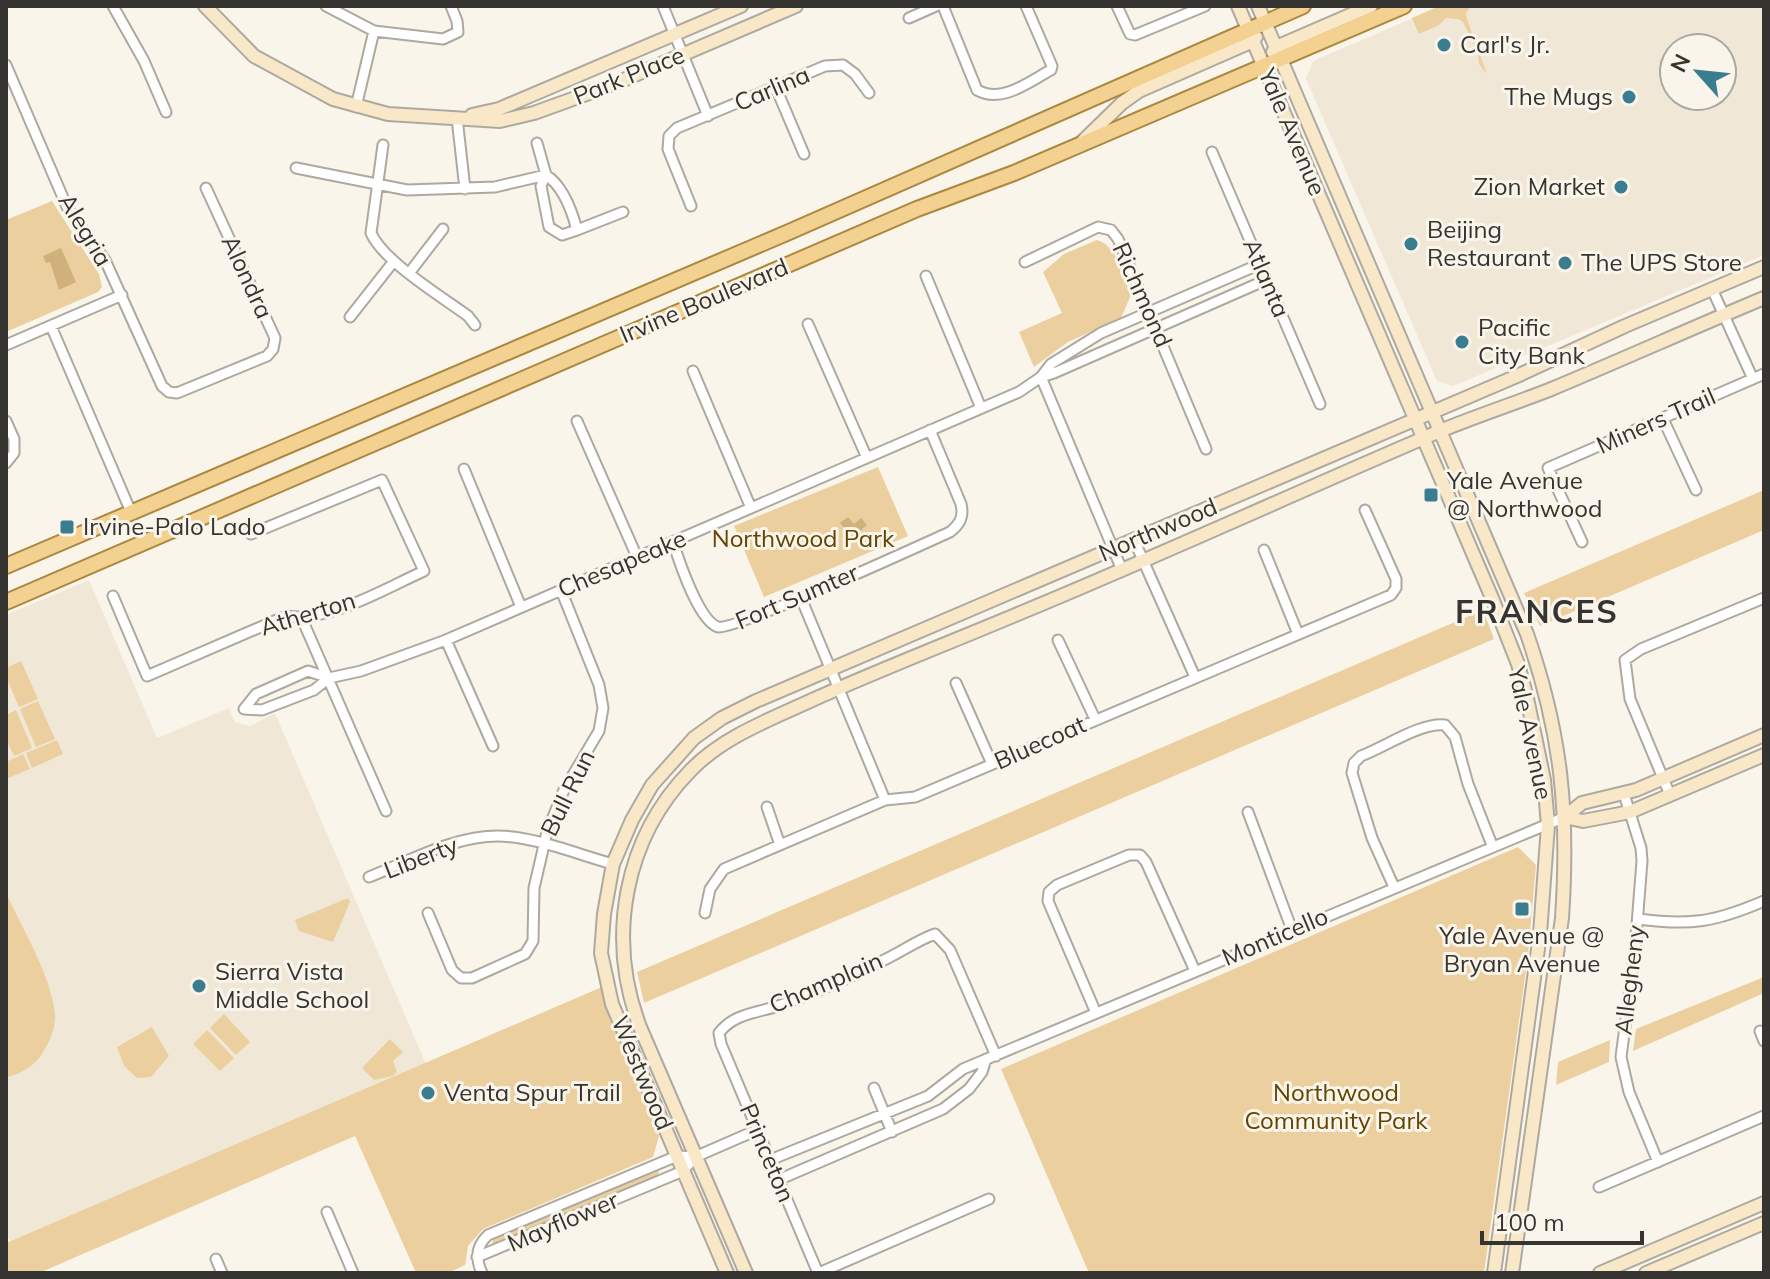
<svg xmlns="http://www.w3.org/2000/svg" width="1770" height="1279" font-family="Mulish,sans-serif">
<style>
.built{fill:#f1e7d7;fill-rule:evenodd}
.green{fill:#eccf9e}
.water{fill:#d0b17c}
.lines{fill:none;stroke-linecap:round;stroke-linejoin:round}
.street-casing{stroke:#aea9a0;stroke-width:13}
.secondary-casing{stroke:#aea9a0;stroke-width:16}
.primary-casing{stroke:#ac8740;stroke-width:18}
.street{stroke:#fff;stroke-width:9}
.secondary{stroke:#f9e8c8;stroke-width:12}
.primary{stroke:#f3d191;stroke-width:14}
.poi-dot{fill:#3a7d8e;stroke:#faf5eb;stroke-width:3}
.labels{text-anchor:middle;stroke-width:6;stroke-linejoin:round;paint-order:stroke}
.poi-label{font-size:24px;fill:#363431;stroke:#faf5eb;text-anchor:start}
.street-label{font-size:24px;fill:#363431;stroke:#faf5eb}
.park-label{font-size:24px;fill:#634400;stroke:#faf5eb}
.district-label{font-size:32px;font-weight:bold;letter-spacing:2px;fill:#363431;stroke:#faf5eb}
</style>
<rect width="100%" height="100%" fill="#faf5eb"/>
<path class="built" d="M1441,6H1764V255L1453,386L1437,381L1306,79L1313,61ZM1674,48H1722V96H1674Z
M89,580L157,738L229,708L235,722L250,726L275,713L426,1064L10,1241L6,1231V615Z"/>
<path class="green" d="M1439,6H1471L1466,13L1467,19L1487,74L1479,64L1478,53L1463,22L1458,19L1446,18L1439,25L1419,34L1412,18Z
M52,201L99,274L102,287L98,292L6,332V220Z
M1097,240C1117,245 1124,278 1131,295L1121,318L1068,342L1034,367L1019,332L1062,313L1043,272L1064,254Z
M878,467L908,536L764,597L734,526Z
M1764,490V530L1540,626L1524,593Z
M1483,610L1494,639L644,1003L637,972Z
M21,661L38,699L19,707L6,677V668Z
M38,701L55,739L36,747L20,709Z
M16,710L32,748L14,756L6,739V715Z
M57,740L63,754L32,768L26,753Z
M23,754L30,769L6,779V762Z
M1518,847L1536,865L1528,956L1484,1273H1089L1001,1069Z
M6,893C22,928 51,975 55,1014C56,1028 49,1043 42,1054C34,1066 20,1075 6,1077Z
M348,898L350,902L333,942L299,931L295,920Z
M1764,977V993L1633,1051L1636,1029Z
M602,987L611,1021L659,1136L653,1157L483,1229L468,1246L465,1265L448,1273H416L355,1136L39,1273H6V1243Z
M224,1014L250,1042L236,1055L210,1028Z
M152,1027L169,1056L151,1077L137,1078L124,1066L117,1047Z
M207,1030L234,1058L220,1071L193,1044Z
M390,1039L403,1052L393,1061L397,1072L393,1076L374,1080L362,1068Z
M1610,1040L1609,1062L1556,1085L1558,1062Z
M655,1170L659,1171L658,1177L495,1246L492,1245L493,1238Z"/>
<path class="water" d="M61,248L76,282L59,290L50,262L46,263L43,256Z
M848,517L854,524L861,518L867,525L853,537L840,523Z"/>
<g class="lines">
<defs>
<path id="street" d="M113,6L144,61L166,112
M326,6L374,31L443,39L458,32L457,21L451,6
M663,6L708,116
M943,6L977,90C1002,104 1028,82 1051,70L1052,66L1026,6
M1117,6L1130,34L1135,35L1205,6
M909,18L936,6
M6,65L67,207L105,260L162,386L169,392L177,393L267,356L273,349L275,338L206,188
M776,88L804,154
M356,107L374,31
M457,118L465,189
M537,143L546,175L541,186L549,227L562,235L577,230
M383,145L371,233C383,261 442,297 468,316L475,325
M1212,152L1320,404
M296,168L407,190L495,187L546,175C563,186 572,211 577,230L623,212
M691,206L668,149L669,136L677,128L825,66L843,65L855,74L869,93
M1025,262L1098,227L1111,230L1118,239L1206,449
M410,272L443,229
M926,276L981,408
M1712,289L1753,379
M350,317L394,261
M808,324L867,458
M51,326L131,512
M6,345L122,295
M693,371L751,508
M1041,377L1054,373L1266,280
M1041,377L1122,570
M1663,419L1696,490
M6,421L14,439V453L6,463
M577,421L637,557
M464,469L521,607
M1134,540L1195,677
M673,542C679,561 699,621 718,627C734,631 921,545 950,532C960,524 964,517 961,504L930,430
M1582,542L1548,468L1764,374
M1264,550L1298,634
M113,596L147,676L286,616C328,623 386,588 424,571L382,480L251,534
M801,598L885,800
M302,619L386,811
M446,640L493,746
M1058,640L1095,719
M956,683L992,764
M244,709L262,710L314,690L329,678L361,671L446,640L1019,392L1041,377L1051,364L1101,333L1260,264
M244,709L256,694L308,671L329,678
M1624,794L1641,848L1642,861L1635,950L1621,1057L1629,1092L1658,1162
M1670,795L1630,699L1625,660L1641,649L1764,598
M767,807L780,845
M1248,812L1292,930
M369,877C410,861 453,836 498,836C534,836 579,855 613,864
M1394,887L1372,838L1352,773L1354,763L1361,756C1385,747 1421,722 1445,725L1455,737L1468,784L1492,845
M428,913L452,970L461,978H472L525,954L533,941L534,888L547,832L564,790L599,731L603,708L599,685L561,590
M705,913L710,889L724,869L885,800L915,797L1391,595L1396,588V579L1365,510
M1638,919C1691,926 1715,922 1764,901
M1096,1013L1048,901L1049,892L1057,885L1129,855H1140L1146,862L1195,971
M1760,1031L1764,1041
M874,1088L892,1132
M770,1160L928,1096L963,1069L1565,817
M778,1180L943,1109L969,1089L982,1072L986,1059
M1599,1187L1764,1116
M327,1212L353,1273
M477,1257L683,1171L695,1157
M216,1259L222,1273
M482,1273C475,1258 476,1246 488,1235L677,1156L695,1157L757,1130
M818,1273L721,1044L719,1033C734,1013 758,1013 781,1005C815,993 858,974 890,957C906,949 918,940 935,934L950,950L996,1056
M819,1273L989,1199"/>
<path id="secondary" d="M205,6L254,56L333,99L388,114L500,121L534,113L614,84L796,6
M1238,6L1492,598L1518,664L1527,698L1544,780L1548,825L1540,934L1494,1273
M1258,6L1527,634C1562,735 1569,813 1562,918L1512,1273
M1273,52L1276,47L1371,6
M472,115L499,109L741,6
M1082,142L1122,103L1139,91L1253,41L1256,37
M1565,817L1582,803L1636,790L1764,735
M1565,817L1583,821L1630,812L1764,755
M727,1273L612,1004L601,953L604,914L613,864L632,820L652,785L694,738L722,718L756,701L1517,376L1625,326L1764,267
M746,1273L640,1027C606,938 624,838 691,770C723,737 769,720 810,701C881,669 954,641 1025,611C1165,553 1302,490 1440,431C1476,416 1513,404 1549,390C1621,360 1692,328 1764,298
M1600,1273L1764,1203
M1646,1273L1764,1223"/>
<path id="primary" d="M6,566L789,232L1303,6
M6,602L917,209L1014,173L1404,6"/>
</defs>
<use href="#street" class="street-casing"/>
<use href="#secondary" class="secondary-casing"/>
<use href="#primary" class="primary-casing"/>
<use href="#street" class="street"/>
<use href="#secondary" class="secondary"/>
<use href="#primary" class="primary"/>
</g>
<g class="poi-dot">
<circle cx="1444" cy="45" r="8"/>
<circle cx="1629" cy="97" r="8"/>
<circle cx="1621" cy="187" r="8"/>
<circle cx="1411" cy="244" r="8"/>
<circle cx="1565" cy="263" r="8"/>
<circle cx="1462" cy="342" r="8"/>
<rect x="1423" y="487" width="16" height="16" rx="4"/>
<rect x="59" y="519" width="16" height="16" rx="4"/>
<rect x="1514" y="901" width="16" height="16" rx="4"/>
<circle cx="199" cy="986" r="8"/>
<circle cx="428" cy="1093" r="8"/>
</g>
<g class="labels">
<g class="poi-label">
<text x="1460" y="53">Carl's Jr.</text>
<text x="1613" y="105" text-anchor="end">The Mugs</text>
<text x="1605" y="195" text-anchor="end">Zion Market</text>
<text x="1427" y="238">Beijing<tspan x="1427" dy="28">Restaurant</tspan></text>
<text x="1581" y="271">The UPS Store</text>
<text x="1478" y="336">Pacific<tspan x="1478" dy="28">City Bank</tspan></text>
<text x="1447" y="489">Yale Avenue<tspan x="1447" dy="28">@ Northwood</tspan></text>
<text x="83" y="535">Irvine-Palo Lado</text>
<text x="1522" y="944" text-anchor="middle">Yale Avenue @<tspan x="1522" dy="28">Bryan Avenue</tspan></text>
<text x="215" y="980">Sierra Vista<tspan x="215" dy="28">Middle School</tspan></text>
<text x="444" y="1101">Venta Spur Trail</text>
</g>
<g class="street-label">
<text transform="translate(629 76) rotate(-22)" y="8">Park Place</text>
<text transform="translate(772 89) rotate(-23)" y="8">Carlina</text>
<text transform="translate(1292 132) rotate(67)" y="8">Yale Avenue</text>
<text transform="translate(85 230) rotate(59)" y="8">Alegria</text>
<text transform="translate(247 277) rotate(65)" y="8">Alondra</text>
<text transform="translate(1266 278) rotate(67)" y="8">Atlanta</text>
<text transform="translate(1142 295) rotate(66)" y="8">Richmond</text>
<text transform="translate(704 301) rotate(-23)" y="8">Irvine Boulevard</text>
<text transform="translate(1656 421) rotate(-24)" y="8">Miners Trail</text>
<text transform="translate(1158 530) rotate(-23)" y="8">Northwood</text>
<text transform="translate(622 564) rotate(-23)" y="8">Chesapeake</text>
<text transform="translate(797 597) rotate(-23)" y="8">Fort Sumter</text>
<text transform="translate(308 614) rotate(-17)" y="8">Atherton</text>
<text transform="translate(1530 733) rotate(78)" y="8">Yale Avenue</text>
<text transform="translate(1040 743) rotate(-24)" y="8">Bluecoat</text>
<text transform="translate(568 793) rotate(-64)" y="8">Bull Run</text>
<text transform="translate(421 858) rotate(-21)" y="8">Liberty</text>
<text transform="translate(1275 937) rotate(-23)" y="8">Monticello</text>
<text transform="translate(1630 980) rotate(-83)" y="8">Allegheny</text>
<text transform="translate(826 983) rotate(-23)" y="8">Champlain</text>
<text transform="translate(642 1073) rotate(67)" y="8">Westwood</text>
<text transform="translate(767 1153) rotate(67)" y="8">Princeton</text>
<text transform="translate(563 1222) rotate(-23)" y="8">Mayflower</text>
</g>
<g class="park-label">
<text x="803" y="547">Northwood Park</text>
<text x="1336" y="1101">Northwood<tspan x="1336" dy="28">Community Park</tspan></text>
</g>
<g class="district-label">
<text x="1537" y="623">FRANCES</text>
</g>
</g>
<rect width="1770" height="1279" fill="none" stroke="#363431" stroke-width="16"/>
<g transform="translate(1698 72) rotate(297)"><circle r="38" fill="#faf5eb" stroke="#aca8a1" stroke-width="2"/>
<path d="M0-6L14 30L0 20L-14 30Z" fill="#3a7d8e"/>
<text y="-12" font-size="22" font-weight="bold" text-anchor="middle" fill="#363431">N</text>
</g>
<path d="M1482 1231v12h160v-12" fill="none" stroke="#363431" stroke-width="4"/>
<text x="1494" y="1231" font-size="24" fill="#363431" stroke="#faf5eb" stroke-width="6" paint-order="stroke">100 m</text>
</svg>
